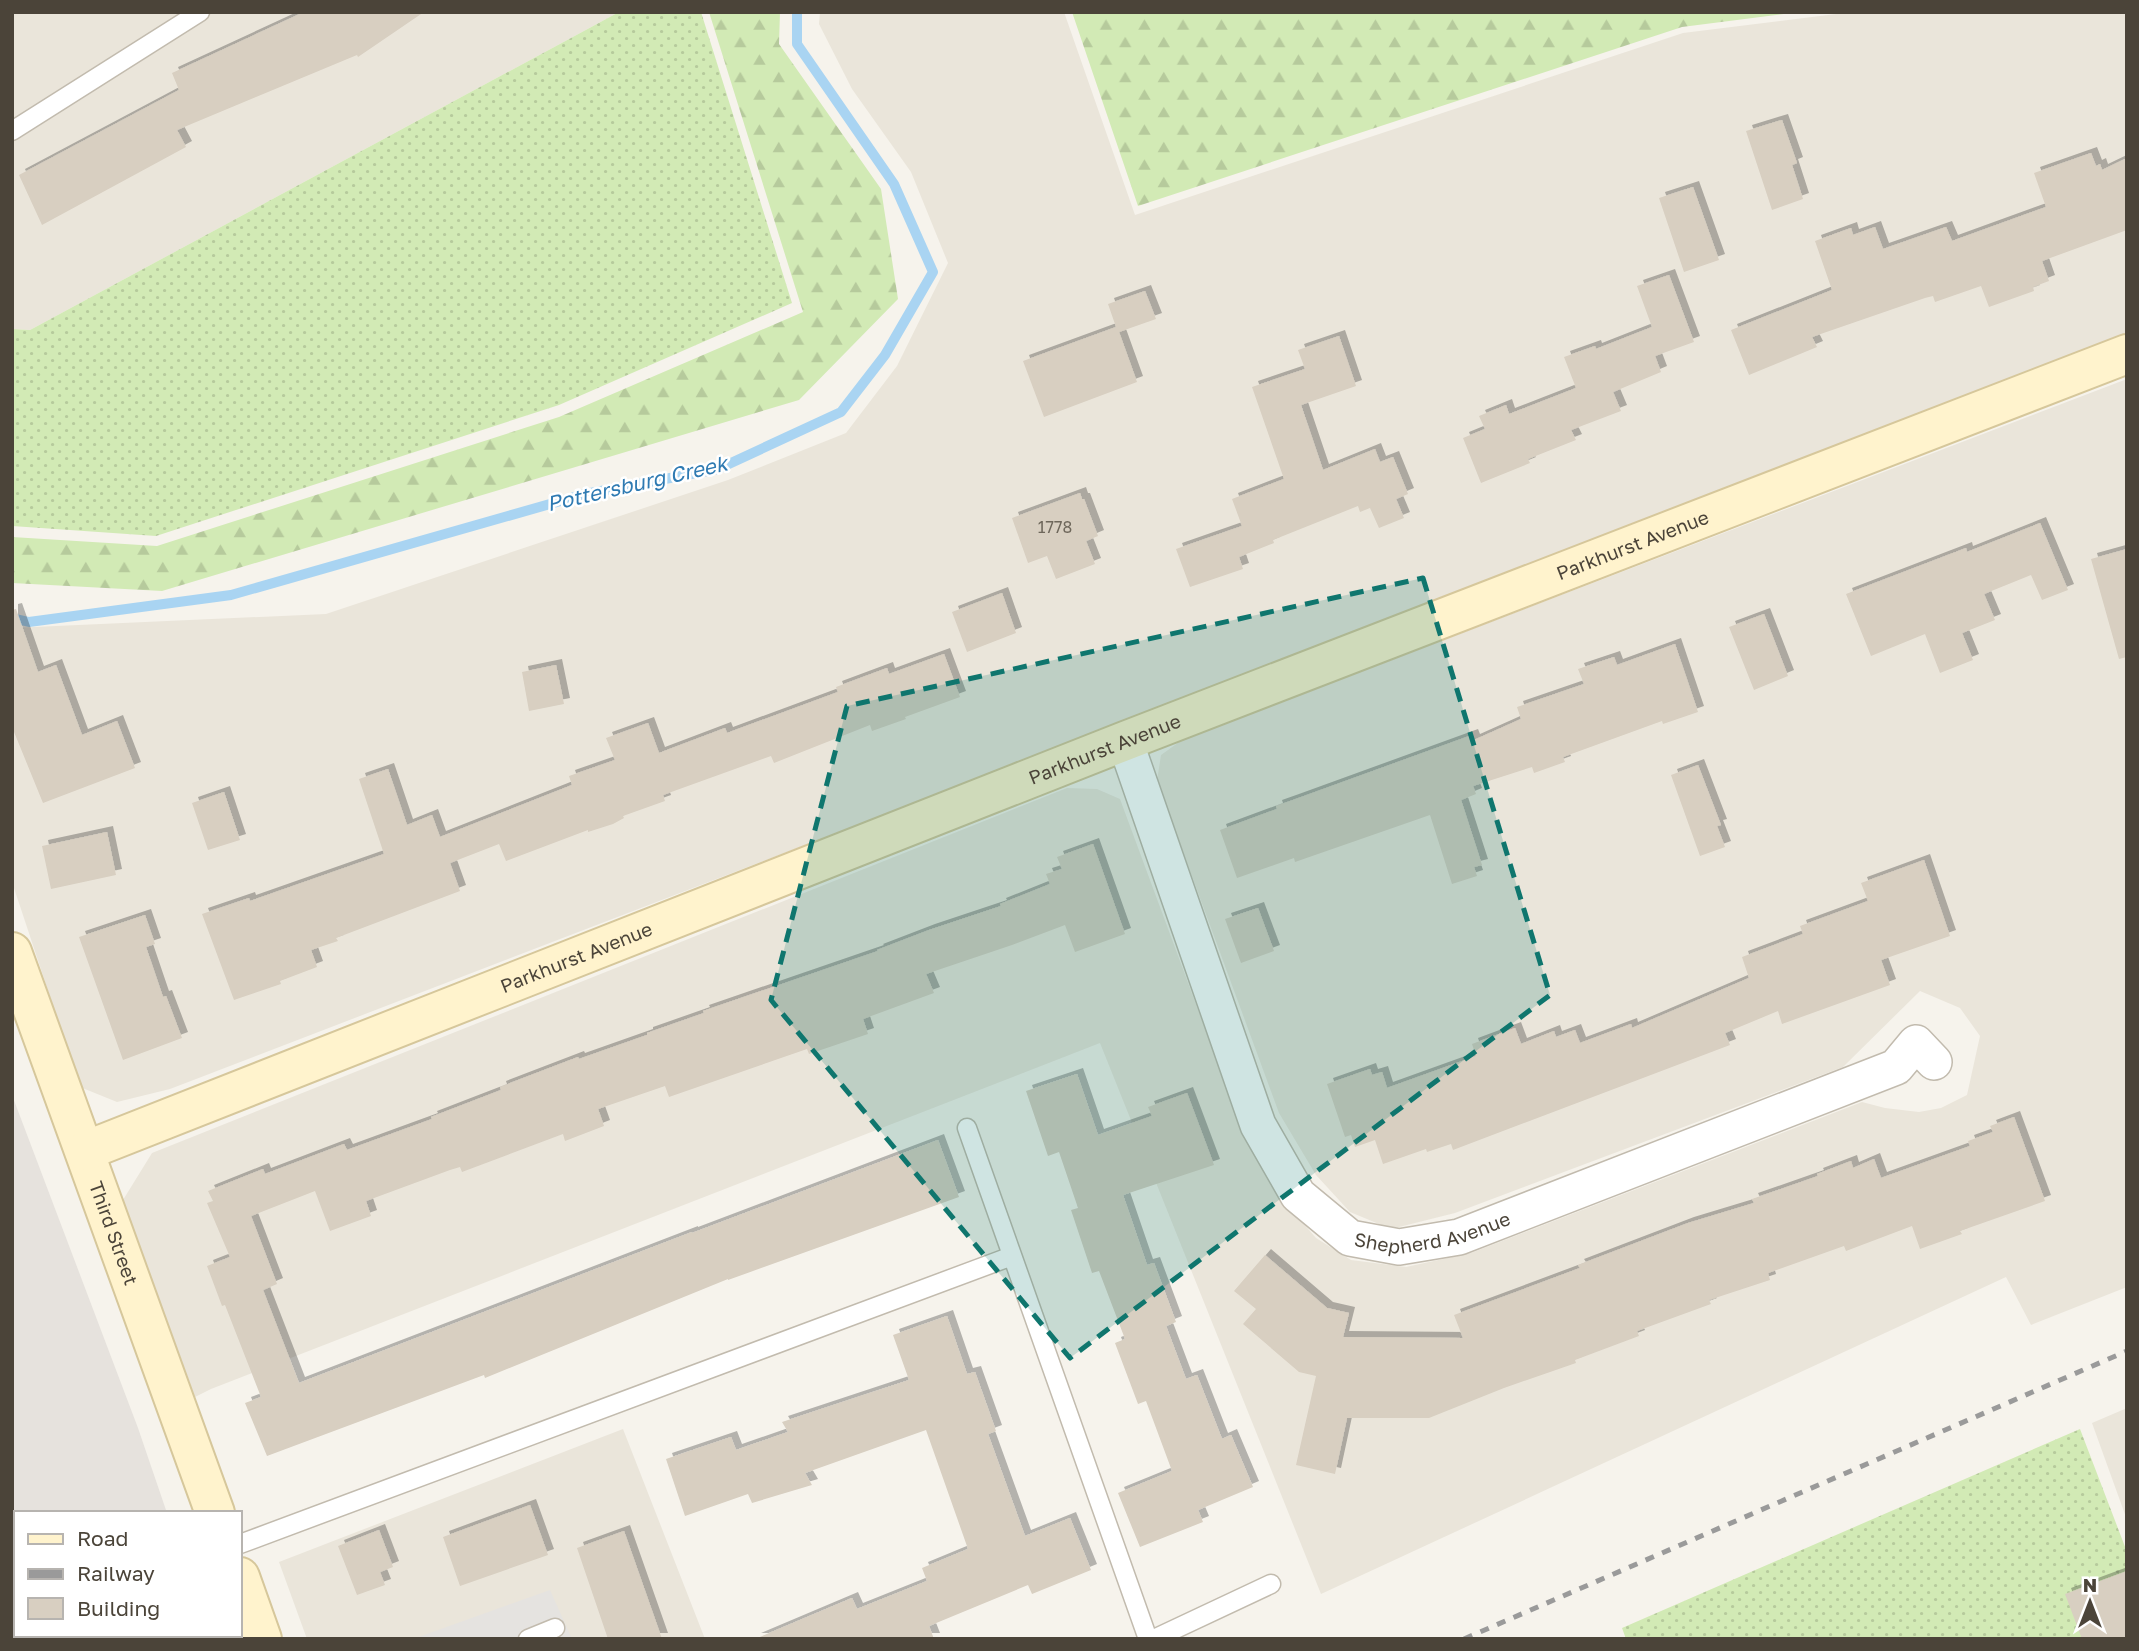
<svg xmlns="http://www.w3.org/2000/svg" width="2139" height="1651" font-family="'Golos Text',sans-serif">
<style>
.residential{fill:#eae5da}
.industrial{fill:#e6e2dd}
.grass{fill:url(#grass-dots)}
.forest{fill:url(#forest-firs)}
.parking{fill:#e5e3e0}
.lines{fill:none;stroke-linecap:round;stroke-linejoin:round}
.stream{stroke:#a9d4f2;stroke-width:10}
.building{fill:#d8cfc1;filter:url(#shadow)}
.lane-casing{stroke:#c2bbae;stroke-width:21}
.street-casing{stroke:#c2bbae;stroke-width:38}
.secondary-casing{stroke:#d6c79b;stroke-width:42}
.lane{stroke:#fff;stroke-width:18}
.street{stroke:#fff;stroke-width:35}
.secondary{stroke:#fff3cd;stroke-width:38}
.rail{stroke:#9a9a9a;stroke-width:5;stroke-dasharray:9 9;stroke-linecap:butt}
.marked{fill:#0f766e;fill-opacity:0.2;stroke:#0f766e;stroke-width:5;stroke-dasharray:14 9;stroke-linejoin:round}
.labels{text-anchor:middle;stroke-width:5;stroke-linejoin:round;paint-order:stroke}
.number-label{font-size:16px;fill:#6e675b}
.street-label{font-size:19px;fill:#4b4439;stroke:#fff}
.water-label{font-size:21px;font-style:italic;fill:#2e7ab2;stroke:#fff}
</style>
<defs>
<pattern id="grass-dots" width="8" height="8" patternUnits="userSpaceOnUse" patternTransform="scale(1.75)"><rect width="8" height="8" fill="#d2eab5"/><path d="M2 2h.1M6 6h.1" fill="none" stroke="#b6ca9c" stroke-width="1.8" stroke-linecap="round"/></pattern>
<pattern id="forest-firs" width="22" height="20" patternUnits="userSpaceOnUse" patternTransform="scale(1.75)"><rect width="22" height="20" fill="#d2eab5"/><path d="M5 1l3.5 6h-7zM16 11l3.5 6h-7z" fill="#b6ca9c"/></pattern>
<filter id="shadow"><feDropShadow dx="6" dy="-6" stdDeviation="0" flood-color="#0004"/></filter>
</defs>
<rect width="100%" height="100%" fill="#f6f3ec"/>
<path class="residential" d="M12,12H619L30,330L12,329Z
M820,12H1064L1135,215L1683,33L1852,12H2127V337L170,1089L117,1102L80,1087L12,882V628L326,614L728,480L846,433L897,366L948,263L911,172L852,89L819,24Z
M2127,379V1287L2031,1325L2006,1277L1321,1594L1100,1043L211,1389L195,1397L123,1200L152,1153L1067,788L1097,789L1120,799L1244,1134L1276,1192L1316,1238L1351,1260L1406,1267L1471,1253L1862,1102L1885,1108L1919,1112L1941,1108L1967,1095L1980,1036L1960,1008L1920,991L1843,1067L1455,1213L1391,1229L1350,1212L1316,1175L1279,1113L1157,781L1161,755L1182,740Z
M2127,1408V1520L2092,1423Z
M623,1429L705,1639H307L279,1562Z"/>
<path class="industrial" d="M12,1095L138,1428L167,1513H16V1635H208L209,1639H12Z"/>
<path class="grass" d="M619,12H701L792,303L559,405L156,536L12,526V329L30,330Z
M2080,1429L2127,1552V1639H1626L1622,1628Z"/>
<path class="forest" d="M709,12H780L779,44L881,189L898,299L799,400L162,591L12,583V537L157,546L559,417L803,312Z
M1072,12H1799L1682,27L1138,206Z"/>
<path class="parking" d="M550,1590L572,1639H413Z"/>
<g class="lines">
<path class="stream" d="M12,618L29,622L231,595L585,494L718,469L841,412L885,355L933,272L894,184L797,44V12"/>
</g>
<path class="building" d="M304,12H424L358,57L357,55L177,130L186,147L42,225L19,175L179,90L172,73Z
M1782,120L1797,163L1792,165L1803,199L1772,210L1746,131Z
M2091,153L2096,166L2100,164L2102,170L2127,158V230L2042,261L2049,281L2033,287L2034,291L1989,307L1981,286L1935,302L1933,296L1925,298L1812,337L1817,347L1749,375L1731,330L1832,290L1815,241L1851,228L1853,235L1875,227L1883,249L1946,227L1952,241L2046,207L2034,173Z
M1693,187L1719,260L1684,272L1659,198Z
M1669,275L1694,342L1655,356L1661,372L1613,392L1621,411L1571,430L1576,440L1528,459L1530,463L1481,483L1463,438L1485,429L1479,416L1506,405L1509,414L1576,388L1564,357L1595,346L1596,349L1652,327L1637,286Z
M1145,291L1156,319L1119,332L1137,382L1044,417L1023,361L1116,327L1108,304Z
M1339,336L1356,386L1301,405L1323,470L1375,449L1380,462L1393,457L1408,494L1396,499L1404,518L1379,528L1370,508L1360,512L1358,506L1273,540L1274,543L1239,557L1243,569L1190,587L1176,549L1242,526L1232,499L1284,479L1252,387L1305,369L1298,350Z
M1080,493L1082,499H1084L1098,536L1086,541L1095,564L1056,579L1047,556L1028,563L1012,518Z
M2040,523L2068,590L2042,600L2031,575L1984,594L1995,620L1962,633L1973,660L1940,673L1925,634L1871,656L1846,594L1966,548L1967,552Z
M2127,549V657L2119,659L2091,559Z
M1002,593L1016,633L967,652L952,612Z
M16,609L38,672L56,665L82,735L117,721L135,768L43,803L12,727V610Z
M1764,614L1788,676L1754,690L1729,627Z
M1675,644L1698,712L1663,724L1662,721L1563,757L1565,762L1534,773L1532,767L1473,786L1476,794L1461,800L1482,865L1474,867L1477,876L1452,884L1430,815L1295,862L1294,858L1237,878L1220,830L1277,809L1276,806L1293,800L1472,735L1474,740L1521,719L1517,707L1584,684L1578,669L1614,657L1617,665Z
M944,654L960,697L905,717L906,719L872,731L870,725L774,763L771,756L663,795L665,801L623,816L624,818L613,824L588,832V830L506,861L499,844L450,863L460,891L336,938L338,941L311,950L317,967L280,981L281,984L234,1000L202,914L249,898L250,901L384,854L359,779L388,769L407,825L432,815L440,837L572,785L569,776L615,760L606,738L648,723L659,753L725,728L727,733L838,692L836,687L887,668L889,674Z
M556,665L564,704L529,711L522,672Z
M1698,765L1721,825L1717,826L1725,847L1700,856L1671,775Z
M224,792L240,840L208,850L192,803Z
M107,832L116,875L51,889L42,846Z
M1093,844L1125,934L1075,952L1065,925L1012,945L926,974L934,993L863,1019L868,1034L809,1054L807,1049L669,1097L665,1086L598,1109L604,1126L565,1141L563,1134L462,1172L460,1167L450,1170L366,1201L371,1216L330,1231L315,1191L251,1216L277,1284L263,1290L299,1383L692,1232V1233L938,1140L959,1197L728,1280V1279L485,1378L484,1375L267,1456L245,1403L261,1397L225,1305L222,1306L207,1266L230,1257L207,1203L213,1201L208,1191L263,1169L265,1174L344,1144L347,1150L432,1119L431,1117L501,1090L500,1087L578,1057L579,1059L647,1035V1033L704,1013L703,1011L878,951L877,950L929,930L1001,906L1000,904L1050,884L1046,874L1062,869L1057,857Z
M1924,860L1950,936L1881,960L1890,985L1782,1024L1778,1011L1725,1033L1730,1045L1453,1150L1451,1144L1427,1152L1426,1149L1383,1164L1375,1140L1355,1147L1351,1135L1345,1137L1327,1084L1370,1069L1372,1075L1382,1072L1387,1088L1476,1056L1472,1044L1515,1028L1521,1044L1554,1031L1556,1037L1575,1030L1580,1043L1631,1024L1632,1028L1749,978L1742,957L1803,934L1800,926L1868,901L1861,883Z
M1258,908L1274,951L1241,963L1225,919Z
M145,915L155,944L146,947L163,997L166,996L182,1038L123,1060L79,937Z
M1077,1074L1098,1135L1152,1116L1148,1107L1187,1093L1214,1165L1123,1195L1147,1265L1154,1263L1176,1322L1166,1326L1186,1379L1197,1375L1222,1439L1231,1435L1253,1487L1198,1510L1203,1522L1140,1547L1118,1493L1172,1471L1146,1401L1138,1404L1115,1343L1125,1339L1099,1271L1092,1273L1071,1210L1078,1208L1059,1152L1048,1156L1026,1091Z
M2014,1117L2045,1201L1960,1231L1962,1234L1920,1249L1912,1226L1846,1251L1844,1246L1768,1273L1770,1280L1709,1300L1711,1304L1637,1331L1639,1336L1575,1360L1576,1363L1504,1388L1429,1418H1347L1335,1474L1296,1465L1316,1376L1299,1372L1243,1324L1256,1309L1234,1291L1265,1255L1327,1308L1349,1313L1343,1337L1463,1338L1454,1315L1580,1268L1578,1265L1688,1223L1754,1203L1752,1199L1818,1176L1817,1174L1851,1161L1853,1168L1874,1159L1881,1178L1970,1146L1968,1141L1993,1132L1990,1126Z
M947,1316L967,1374L975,1372L996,1431L988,1434L1025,1536L1070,1518L1091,1570L1032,1594L1028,1585L929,1626L934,1639H755L852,1598L857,1609L927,1581L922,1568L968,1549L926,1430L805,1473L812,1485L752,1503L748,1494L685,1516L666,1459L731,1437L736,1450L788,1432L782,1422L909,1380L893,1335Z
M530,1505L548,1555L460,1586L443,1537Z
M379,1530L393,1567L380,1572L385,1585L357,1595L338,1546Z
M624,1531L662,1639H608L577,1548Z
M2127,1571V1639H2082L2065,1594Z"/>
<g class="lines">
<defs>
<path id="lane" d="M12,131L200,12
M967,1128L1148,1639
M240,1544L1012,1256
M528,1639L555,1628
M1154,1639L1271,1584"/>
<g id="street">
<path id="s1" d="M1125,741L1258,1125L1298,1195L1350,1238L1399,1247L1459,1237L1896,1067L1916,1043L1934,1062"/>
</g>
<g id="secondary">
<path id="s2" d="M12,952L215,1513"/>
<path id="s3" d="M85,1151L1125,741L2127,354"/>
<path d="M240,1577L262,1639"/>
</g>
</defs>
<use href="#lane" class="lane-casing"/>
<use href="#street" class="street-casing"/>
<use href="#secondary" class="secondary-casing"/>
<use href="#lane" class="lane"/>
<use href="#street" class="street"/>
<use href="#secondary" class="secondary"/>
<path class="rail" d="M1464,1639L2127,1351"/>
</g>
<path class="marked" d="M1423,578L1550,995L1070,1358L771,1000L847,706Z"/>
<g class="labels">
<g class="number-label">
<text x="1055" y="533">1778</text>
</g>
<g class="street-label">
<text dy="7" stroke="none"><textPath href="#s3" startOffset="1662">Parkhurst Avenue</textPath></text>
<text dy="7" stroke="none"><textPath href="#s3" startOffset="1096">Parkhurst Avenue</textPath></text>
<text dy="7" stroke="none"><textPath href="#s3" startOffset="528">Parkhurst Avenue</textPath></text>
<text dy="7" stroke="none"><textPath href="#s1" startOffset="639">Shepherd Avenue</textPath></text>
<text dy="7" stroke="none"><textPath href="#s2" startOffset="299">Third Street</textPath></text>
</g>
<g class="water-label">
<text transform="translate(637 484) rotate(-13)" y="7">Pottersburg Creek</text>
</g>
</g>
<rect width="2139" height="1651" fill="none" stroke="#4b4439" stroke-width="28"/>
<rect x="14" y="1511" width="228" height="126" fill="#ffffff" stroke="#b7b4b0" stroke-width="2"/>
<rect x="28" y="1534" width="35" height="10" fill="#fff3cd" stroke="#b7b4b0" stroke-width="2"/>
<text x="77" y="1546" font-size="21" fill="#4b4439">Road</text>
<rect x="28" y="1569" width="35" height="10" fill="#9a9a9a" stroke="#b7b4b0" stroke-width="2"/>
<text x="77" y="1581" font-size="21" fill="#4b4439">Railway</text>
<rect x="28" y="1598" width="35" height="21" fill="#d8cfc1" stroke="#b7b4b0" stroke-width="2"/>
<text x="77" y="1616" font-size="21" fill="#4b4439">Building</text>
<g transform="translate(2090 1602)" stroke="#ffffff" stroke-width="5" paint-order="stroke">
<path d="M0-5L12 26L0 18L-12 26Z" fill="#4b4439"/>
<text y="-10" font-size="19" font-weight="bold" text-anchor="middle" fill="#4b4439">N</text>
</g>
</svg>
